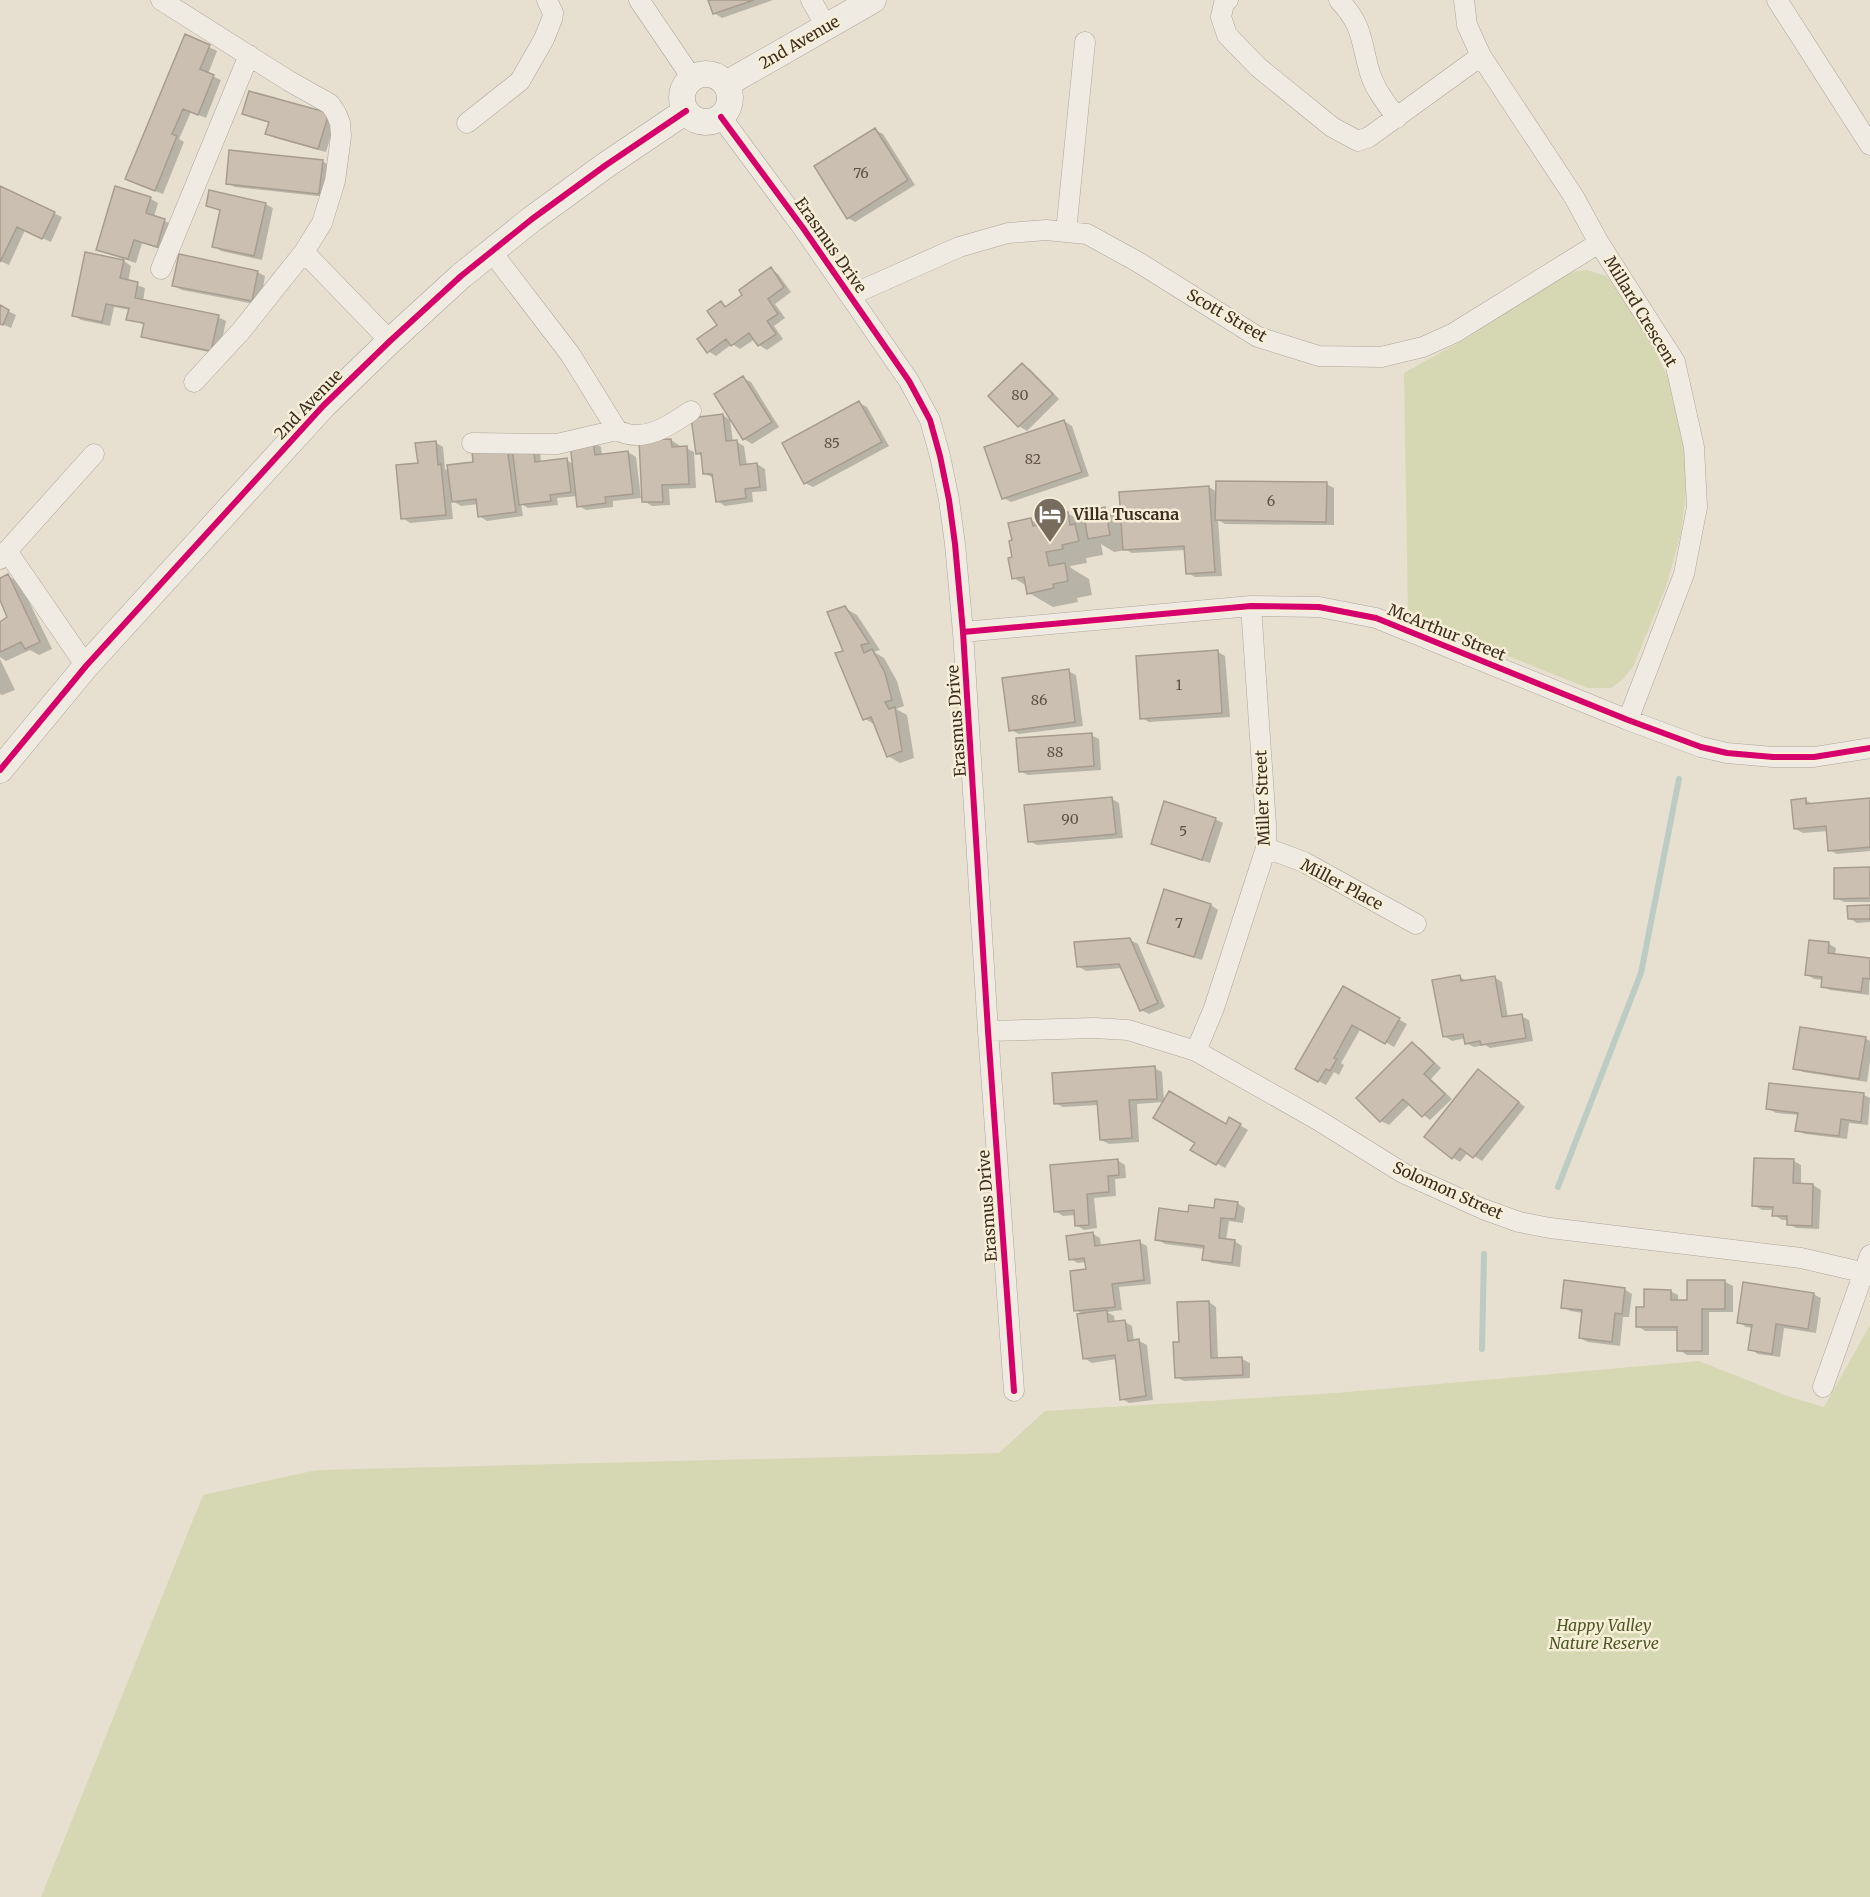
<svg xmlns="http://www.w3.org/2000/svg" width="1870" height="1897" font-family="Merriweather,serif">
<style>
.green{fill:#d6d7b3}
.shadow{fill:#0003}
.lines{fill:none;stroke-linecap:round;stroke-linejoin:round}
.stream{stroke:#bcccc2;stroke-width:6}
.building{fill:#cbbfb2;stroke:#a89c90;stroke-width:1.5}
.minor-casing{stroke:#ada599;stroke-width:21}
.tertiary-casing{stroke:#ada599;stroke-width:27}
.minor{stroke:#efebe3;stroke-width:20}
.tertiary{stroke:#efebe3;stroke-width:26}
.cycleway-casing{stroke:#f7eed8;stroke-width:10}
.cycleway{stroke:#d6006c;stroke-width:6}
.labels{text-anchor:middle;stroke-width:5;stroke-linejoin:round;paint-order:stroke}
.number-label{font-size:14px;fill:#605244}
.street-label{font-size:16px;fill:#3d2e20;stroke:#f7eed8}
.poi-label{font-size:16px;font-weight:bold;fill:#3d2e20;stroke:#f7eed8;text-anchor:start}
.park-label{font-size:16px;font-style:italic;fill:#4d5a26;stroke:#f7eed8}
</style>
<rect width="100%" height="100%" fill="#e7e0d1"/>
<path class="green" d="M1588,270L1606,276L1616,287L1651,342L1670,382L1683,431L1686,460V492L1681,533L1666,587L1633,667L1622,680L1611,688H1588L1408,616L1404,373L1467,338L1563,276L1577,271Z
M1870,1325V1897H41L203,1495L317,1470L999,1453L1045,1411L1336,1393L1699,1361L1790,1397L1824,1407Z"/>
<path class="shadow" d="M709,0H773L722,18L714,13Z
M186,36L217,51L208,74L221,80L206,118L191,112L179,139L184,142L163,194L135,183Z
M250,93L336,118L326,152L275,138L267,134L270,123L252,118L244,114Z
M875,130L883,134L915,185L855,222L848,218Z
M322,161L330,166L327,197L235,187L227,183Z
M0,187L62,217L51,242L25,230L9,265L0,261Z
M116,188L151,199L158,203L154,217L172,224L164,250L142,243L136,263L105,253L97,249Z
M265,204L273,208L262,260L221,251L214,246L221,211L207,205Z
M124,261L131,266L128,282L145,288L143,302L218,317L226,321L219,354L150,340L143,336L145,325L128,319L130,310L114,307L110,326L81,320L73,315Z
M771,269L778,274L791,292L775,304L785,318L774,326L783,339L767,350L759,345L755,339L740,349L732,344L716,356L708,351L719,326L721,303L728,307L745,295Z
M257,272L265,276L260,305L182,290L174,286Z
M0,307L16,315L11,328L0,323Z
M1022,365L1030,369L1059,399L1027,431L1019,426L990,396Z
M743,378L751,382L779,427L752,444L744,439Z
M859,403L867,407L889,446L813,487L805,483Z
M723,415L730,420L733,442H737L744,446L747,466L757,464L765,469L767,491L752,492L753,502L725,506L717,501L714,478L705,474L703,457L697,453Z
M1064,421L1072,426L1089,476L1011,502L1004,498Z
M671,440L679,445V448H686L694,452L696,488L669,489L670,505L652,506L644,501Z
M435,442L443,447L445,469L450,471L475,463L473,453L540,451L541,463L566,460L574,464L593,442L601,447L602,456L628,452L636,457L641,498L613,501V507L586,510L579,506L578,496L557,498L558,505L528,508L521,504L523,516L487,521L479,516L478,504L461,506L451,500L453,519L410,523L403,518L419,464Z
M1326,484L1334,488V525L1225,524L1218,520L1222,576L1195,577L1188,573L1186,550L1132,553L1126,550L1114,552L1101,544L1103,555L1086,558L1087,563L1070,566L1071,568L1089,579L1092,595L1077,598L1078,602L1053,607L1029,593L1027,586L1014,578L1013,541L1031,520L1047,529L1067,513L1087,524L1105,509L1122,519L1209,487L1217,492Z
M8,576L20,583L52,649L39,655L30,650L6,661L0,657V623L9,618L0,596V580Z
M845,608L857,615L880,650L874,652L884,658L897,681L904,706L896,709L907,715L914,758L900,763L888,756L876,725L865,719L845,652Z
M1218,652L1225,656L1230,717L1149,722L1142,718Z
M0,659L15,690L2,695L0,694Z
M1068,671L1076,675L1083,726L1019,734L1011,730Z
M1091,735L1099,739L1101,770L1028,775L1020,771Z
M1112,799L1119,803L1123,838L1037,845L1029,841Z
M1870,799V851L1837,854L1829,850L1828,831L1803,833L1795,829L1806,800L1814,805Z
M1215,819L1223,823L1210,863L1160,847L1152,843Z
M1870,869V902H1844L1836,898Z
M1164,891L1211,905L1218,910L1202,960L1156,946L1148,942Z
M1870,907V922L1857,923L1849,918Z
M1130,940L1138,944L1165,1007L1149,1014L1141,1010L1122,968L1086,971L1078,966Z
M1829,944L1836,948L1835,955L1870,960L1869,995L1830,990L1822,986L1823,980L1814,979L1806,974Z
M1460,977L1469,982L1494,977L1502,982L1508,1018L1521,1016L1529,1020L1533,1041L1490,1048L1485,1045L1474,1047L1466,1043V1038L1452,1041L1444,1036Z
M1343,988L1407,1024L1394,1047L1361,1028L1341,1063L1344,1065L1339,1075L1334,1072L1326,1085L1297,1069Z
M1865,1038L1870,1041V1061L1867,1082L1803,1072L1795,1068Z
M1412,1044L1420,1048L1441,1068L1431,1079L1452,1099L1430,1120L1410,1104L1389,1125L1381,1121L1358,1098Z
M1154,1068L1162,1072L1164,1102L1137,1104L1139,1142L1109,1144L1101,1140L1099,1105L1063,1107L1055,1103Z
M1486,1076L1525,1107L1482,1161L1468,1152L1460,1162L1452,1157Z
M1864,1095L1870,1098L1868,1125L1849,1123L1847,1139L1805,1134L1797,1130L1799,1115L1776,1113L1768,1108Z
M1230,1119L1248,1130L1225,1168L1192,1150L1226,1126Z
M1117,1160L1125,1165L1126,1178L1115,1179L1116,1196L1094,1198L1097,1228L1084,1230L1076,1225V1215L1063,1216L1055,1211Z
M1794,1161L1801,1165V1185H1813L1821,1190L1819,1229L1796,1228L1789,1224V1220H1782L1774,1215V1210H1762L1754,1205Z
M1237,1203L1245,1208L1243,1223L1229,1221L1226,1240L1234,1241L1242,1246L1240,1267L1212,1263L1204,1259L1205,1249L1165,1244L1157,1239L1190,1213L1215,1210Z
M1093,1234L1100,1238L1101,1246L1139,1242L1147,1246L1151,1284L1119,1287L1122,1310L1107,1312L1114,1316L1115,1323L1125,1322L1132,1326L1134,1342L1139,1341L1147,1345L1153,1400L1129,1403L1122,1399L1117,1359L1092,1363L1084,1358V1315L1076,1310L1087,1271L1086,1262L1078,1263L1070,1259Z
M1688,1282H1725L1733,1286V1312H1709V1355H1687L1679,1350V1331H1645L1638,1326L1646,1308L1670,1291L1678,1295V1301L1688,1302Z
M1624,1289L1632,1294L1629,1317H1623L1620,1346L1588,1342L1580,1338L1583,1313L1570,1311L1563,1307Z
M1813,1294L1821,1298L1816,1333L1784,1328L1780,1357L1758,1354L1750,1349L1754,1328L1746,1327L1739,1322Z
M1209,1302L1216,1307L1218,1359H1242L1250,1363V1378L1184,1381L1176,1377L1180,1344Z"/>
<g class="lines">
<path class="stream" d="M1558,1187L1641,973L1679,779
M1482,1349L1484,1254"/>
</g>
<path class="building" d="M708,0H754L713,14Z
M185,34L210,45L200,69L214,75L198,115L183,109L172,134L177,136L155,191L125,179Z
M249,91L329,113L318,149L265,134L269,122L242,114Z
M875,128L908,180L847,219L814,166Z
M229,150L323,160L319,194L226,184Z
M0,186L55,212L42,239L17,227L0,262Z
M115,186L151,197L146,213L165,219L157,247L134,240L128,259L96,250Z
M209,190L266,203L254,256L212,247L220,210L206,206Z
M85,252L124,260L120,278L138,282L135,298L219,315L211,351L141,337L144,323L126,320L129,308L106,304L102,322L72,316Z
M179,254L258,271L252,301L172,286Z
M771,267L784,287L768,299L778,314L767,321L776,334L758,346L749,333L731,346L726,339L707,353L697,339L717,325L707,311L721,301L725,307L742,295L739,290Z
M0,305L9,310L3,325L0,324Z
M1022,363L1053,394L1018,427L988,396Z
M743,376L772,422L743,440L714,394Z
M859,401L882,442L804,484L782,443Z
M723,414L726,441L737,440L740,465L757,463L760,487L745,489L746,498L716,502L712,474H703L701,453L696,454L691,418Z
M1064,420L1082,472L1002,499L984,447Z
M671,439L672,447L687,446L689,484L662,485L663,502H642L639,440Z
M436,441L438,465L441,464L446,515L401,519L396,465L418,463L415,443Z
M593,441L595,455L628,451L633,494L605,497L606,503L577,507L570,443Z
M533,445L535,462L567,458L571,492L550,495L551,501L519,505L512,447Z
M507,447L516,512L478,517L476,499L452,502L447,465L473,462L472,451Z
M1216,481L1327,482L1326,522L1215,520Z
M1209,486L1215,572L1186,574L1184,546L1123,550L1119,492Z
M1105,507L1110,535L1088,539L1083,511Z
M1068,512L1070,525L1075,524L1079,541L1062,545L1063,549L1046,552L1049,566L1065,563L1068,581L1053,584L1054,588L1027,594L1024,577L1012,579L1008,558L1012,557L1009,541L1012,540L1008,523L1031,518L1033,526L1042,524L1043,530L1046,529L1044,520L1059,518L1058,514Z
M8,574L40,642L25,649L21,642L0,652V622L7,617L0,600V578Z
M845,606L869,643L861,645L864,653L872,649L885,673L892,700L885,702L889,709L895,707L902,751L887,757L871,717L863,720L835,653L843,651L827,612Z
M1218,650L1222,713L1140,719L1136,656Z
M1069,669L1075,722L1009,731L1002,678Z
M1092,733L1094,766L1019,772L1016,738Z
M1112,797L1116,834L1028,842L1024,805Z
M1806,798V804L1870,798V847L1828,851L1826,826L1794,829L1791,800Z
M1164,801L1216,818L1202,860L1151,844Z
M1870,867V898L1834,899V868Z
M1164,889L1211,904L1194,957L1147,943Z
M1870,905V919H1848L1847,906Z
M1130,938L1158,1003L1140,1011L1119,964L1077,967L1074,942Z
M1809,940L1829,942L1828,953L1870,958V979L1863,978L1861,992L1821,987L1822,977L1805,975Z
M1460,975L1461,981L1495,976L1502,1017L1522,1014L1526,1038L1481,1045L1480,1041L1465,1044L1463,1034L1443,1037L1432,980Z
M1343,986L1400,1018L1385,1044L1352,1025L1334,1058L1337,1059L1330,1071L1326,1069L1318,1082L1295,1069Z
M1800,1027L1866,1037L1859,1079L1793,1069Z
M1412,1042L1434,1063L1424,1074L1445,1094L1422,1117L1403,1099L1380,1122L1356,1098Z
M1155,1066L1157,1099L1129,1100L1132,1138L1100,1140L1097,1101L1054,1104L1052,1073Z
M1478,1069L1519,1102L1473,1158L1460,1148L1452,1159L1424,1137Z
M1769,1083L1864,1093L1861,1122L1841,1119L1839,1136L1795,1131L1798,1113L1766,1109Z
M1169,1091L1226,1124L1229,1117L1241,1124L1216,1165L1190,1150L1195,1143L1153,1118Z
M1754,1158L1794,1159L1793,1183L1813,1184L1812,1226L1787,1225V1216H1772L1773,1207L1752,1206Z
M1118,1159L1119,1175L1108,1176L1109,1192L1087,1194L1089,1225L1075,1226L1074,1210L1054,1212L1050,1165Z
M1215,1199L1238,1202L1235,1219L1221,1218L1219,1238L1235,1240L1232,1263L1202,1260L1204,1246L1155,1240L1159,1208L1188,1212L1189,1205L1214,1208Z
M1093,1232L1095,1246L1140,1240L1144,1280L1112,1284L1115,1307L1074,1311L1070,1271L1086,1269L1084,1258L1069,1260L1066,1236Z
M1564,1280L1625,1288L1622,1314L1615,1313L1612,1342L1579,1338L1582,1310L1561,1308Z
M1687,1280H1725V1309H1702V1351H1677V1327H1636V1307H1644V1289L1671,1290V1300H1687Z
M1743,1282L1814,1293L1808,1329L1776,1324L1772,1354L1748,1350L1752,1325L1737,1323Z
M1209,1301L1211,1358L1242,1357L1243,1375L1175,1378L1173,1342H1179L1177,1302Z
M1107,1310L1108,1322L1125,1320L1128,1341L1139,1339L1146,1396L1120,1400L1115,1355L1083,1359L1077,1314Z"/>
<g class="lines">
<defs>
<path id="minor" d="M161,0L289,81L330,104L336,113L340,123L341,136L335,181L322,223L304,252L390,341
M639,0L692,78
M811,0L826,26
M1228,0L1224,3L1221,17L1227,35L1258,67L1332,127L1358,141L1369,137L1481,56
M1339,0C1364,27 1360,40 1370,73C1375,90 1387,104 1397,118
M1464,0L1467,25L1481,56L1574,197L1599,243L1675,362L1694,447L1697,507L1684,574L1628,720
M1777,0L1870,145
M721,117L803,228L909,381L930,420L940,456L949,500L955,544L963,632L988,1031L1014,1391
M467,123L520,81L544,39L552,19L553,13L547,0
M1066,232L1085,42
M491,251L570,354L617,430C643,444 669,426 691,411
M161,269L249,55
M851,295L959,247L1008,233L1046,230L1087,234L1138,262L1258,337L1319,356L1381,357L1423,347L1454,333L1599,243
M194,382L241,331L304,252
M472,443L557,444L617,430
M7,551L94,454
M0,559L7,551L86,666
M963,632L1251,606L1319,607L1376,618L1628,720L1701,747L1727,753L1773,757H1814L1870,748
M1266,848L1304,862L1416,924
M988,1031L1094,1028L1128,1030L1196,1051L1318,1120L1403,1173L1483,1209L1519,1222L1550,1228L1801,1258L1870,1274
M1196,1051L1214,1008L1266,848V825L1251,606
M1823,1387L1870,1255"/>
<path id="tertiary" d="M682 98a24 24 0 1 1 48 0a24 24 0 1 1-48 0Z
M726,84L873,0
M0,770L86,666L323,406L390,341L461,276L532,219L606,165L686,111"/>
</defs>
<use href="#minor" class="minor-casing"/>
<use href="#tertiary" class="tertiary-casing"/>
<use href="#minor" class="minor"/>
<use href="#tertiary" class="tertiary"/>
<defs>
<path id="cycleway" d="M721,117L803,228L909,381L930,420L940,456L949,500L955,544L963,632L988,1031L1014,1391
M963,632L1251,606L1319,607L1376,618L1628,720L1701,747L1727,753L1773,757H1814L1870,748
M0,770L86,666L323,406L390,341L461,276L532,219L606,165L686,111"/>
</defs>
<use href="#cycleway" class="cycleway-casing"/>
<use href="#cycleway" class="cycleway"/>
</g>
<defs>
<symbol id="hotel-pin" viewBox="-11 -11 22 30"><path d="M0 17L-7.5 6A9.5 9.5 0 1 1 7.5 6Z" fill="#786c5e" stroke="#f7eed8"/><path d="M-6-4.5h1.5V1H6V5H4.5V3h-9V5H-6ZM-4 0a1.8 1.8 0 1 1 3.6 0ZM.5 0V-2.5h3Q6-2.5 6 0Z" fill="#fff"/></symbol>
</defs>
<g fill-rule="evenodd">
<use href="#hotel-pin" x="1031" y="495" width="38" height="52"/>
</g>
<g class="labels">
<g class="number-label">
<text x="861" y="178">76</text>
<text x="1020" y="400">80</text>
<text x="832" y="448">85</text>
<text x="1033" y="464">82</text>
<text x="1271" y="506">6</text>
<text x="1179" y="690">1</text>
<text x="1039" y="705">86</text>
<text x="1055" y="757">88</text>
<text x="1070" y="824">90</text>
<text x="1183" y="836">5</text>
<text x="1179" y="928">7</text>
</g>
<g class="street-label">
<text transform="translate(799 42) rotate(-30)" y="6">2nd Avenue</text>
<text transform="translate(831 245) rotate(55)" y="6">Erasmus Drive</text>
<text transform="translate(1641 311) rotate(59)" y="6">Millard Crescent</text>
<text transform="translate(1227 315) rotate(30)" y="6">Scott Street</text>
<text transform="translate(308 404) rotate(-46)" y="6">2nd Avenue</text>
<text transform="translate(1447 632) rotate(22)" y="6">McArthur Street</text>
<text transform="translate(956 721) rotate(-94)" y="6">Erasmus Drive</text>
<text transform="translate(1262 798) rotate(-92)" y="6">Miller Street</text>
<text transform="translate(1342 884) rotate(28)" y="6">Miller Place</text>
<text transform="translate(1448 1190) rotate(24)" y="6">Solomon Street</text>
<text transform="translate(987 1206) rotate(-94)" y="6">Erasmus Drive</text>
</g>
<g class="poi-label">
<text x="1073" y="520">Villa Tuscana</text>
</g>
<g class="park-label">
<text x="1604" y="1631">Happy Valley<tspan x="1604" dy="18">Nature Reserve</tspan></text>
</g>
</g>
</svg>
